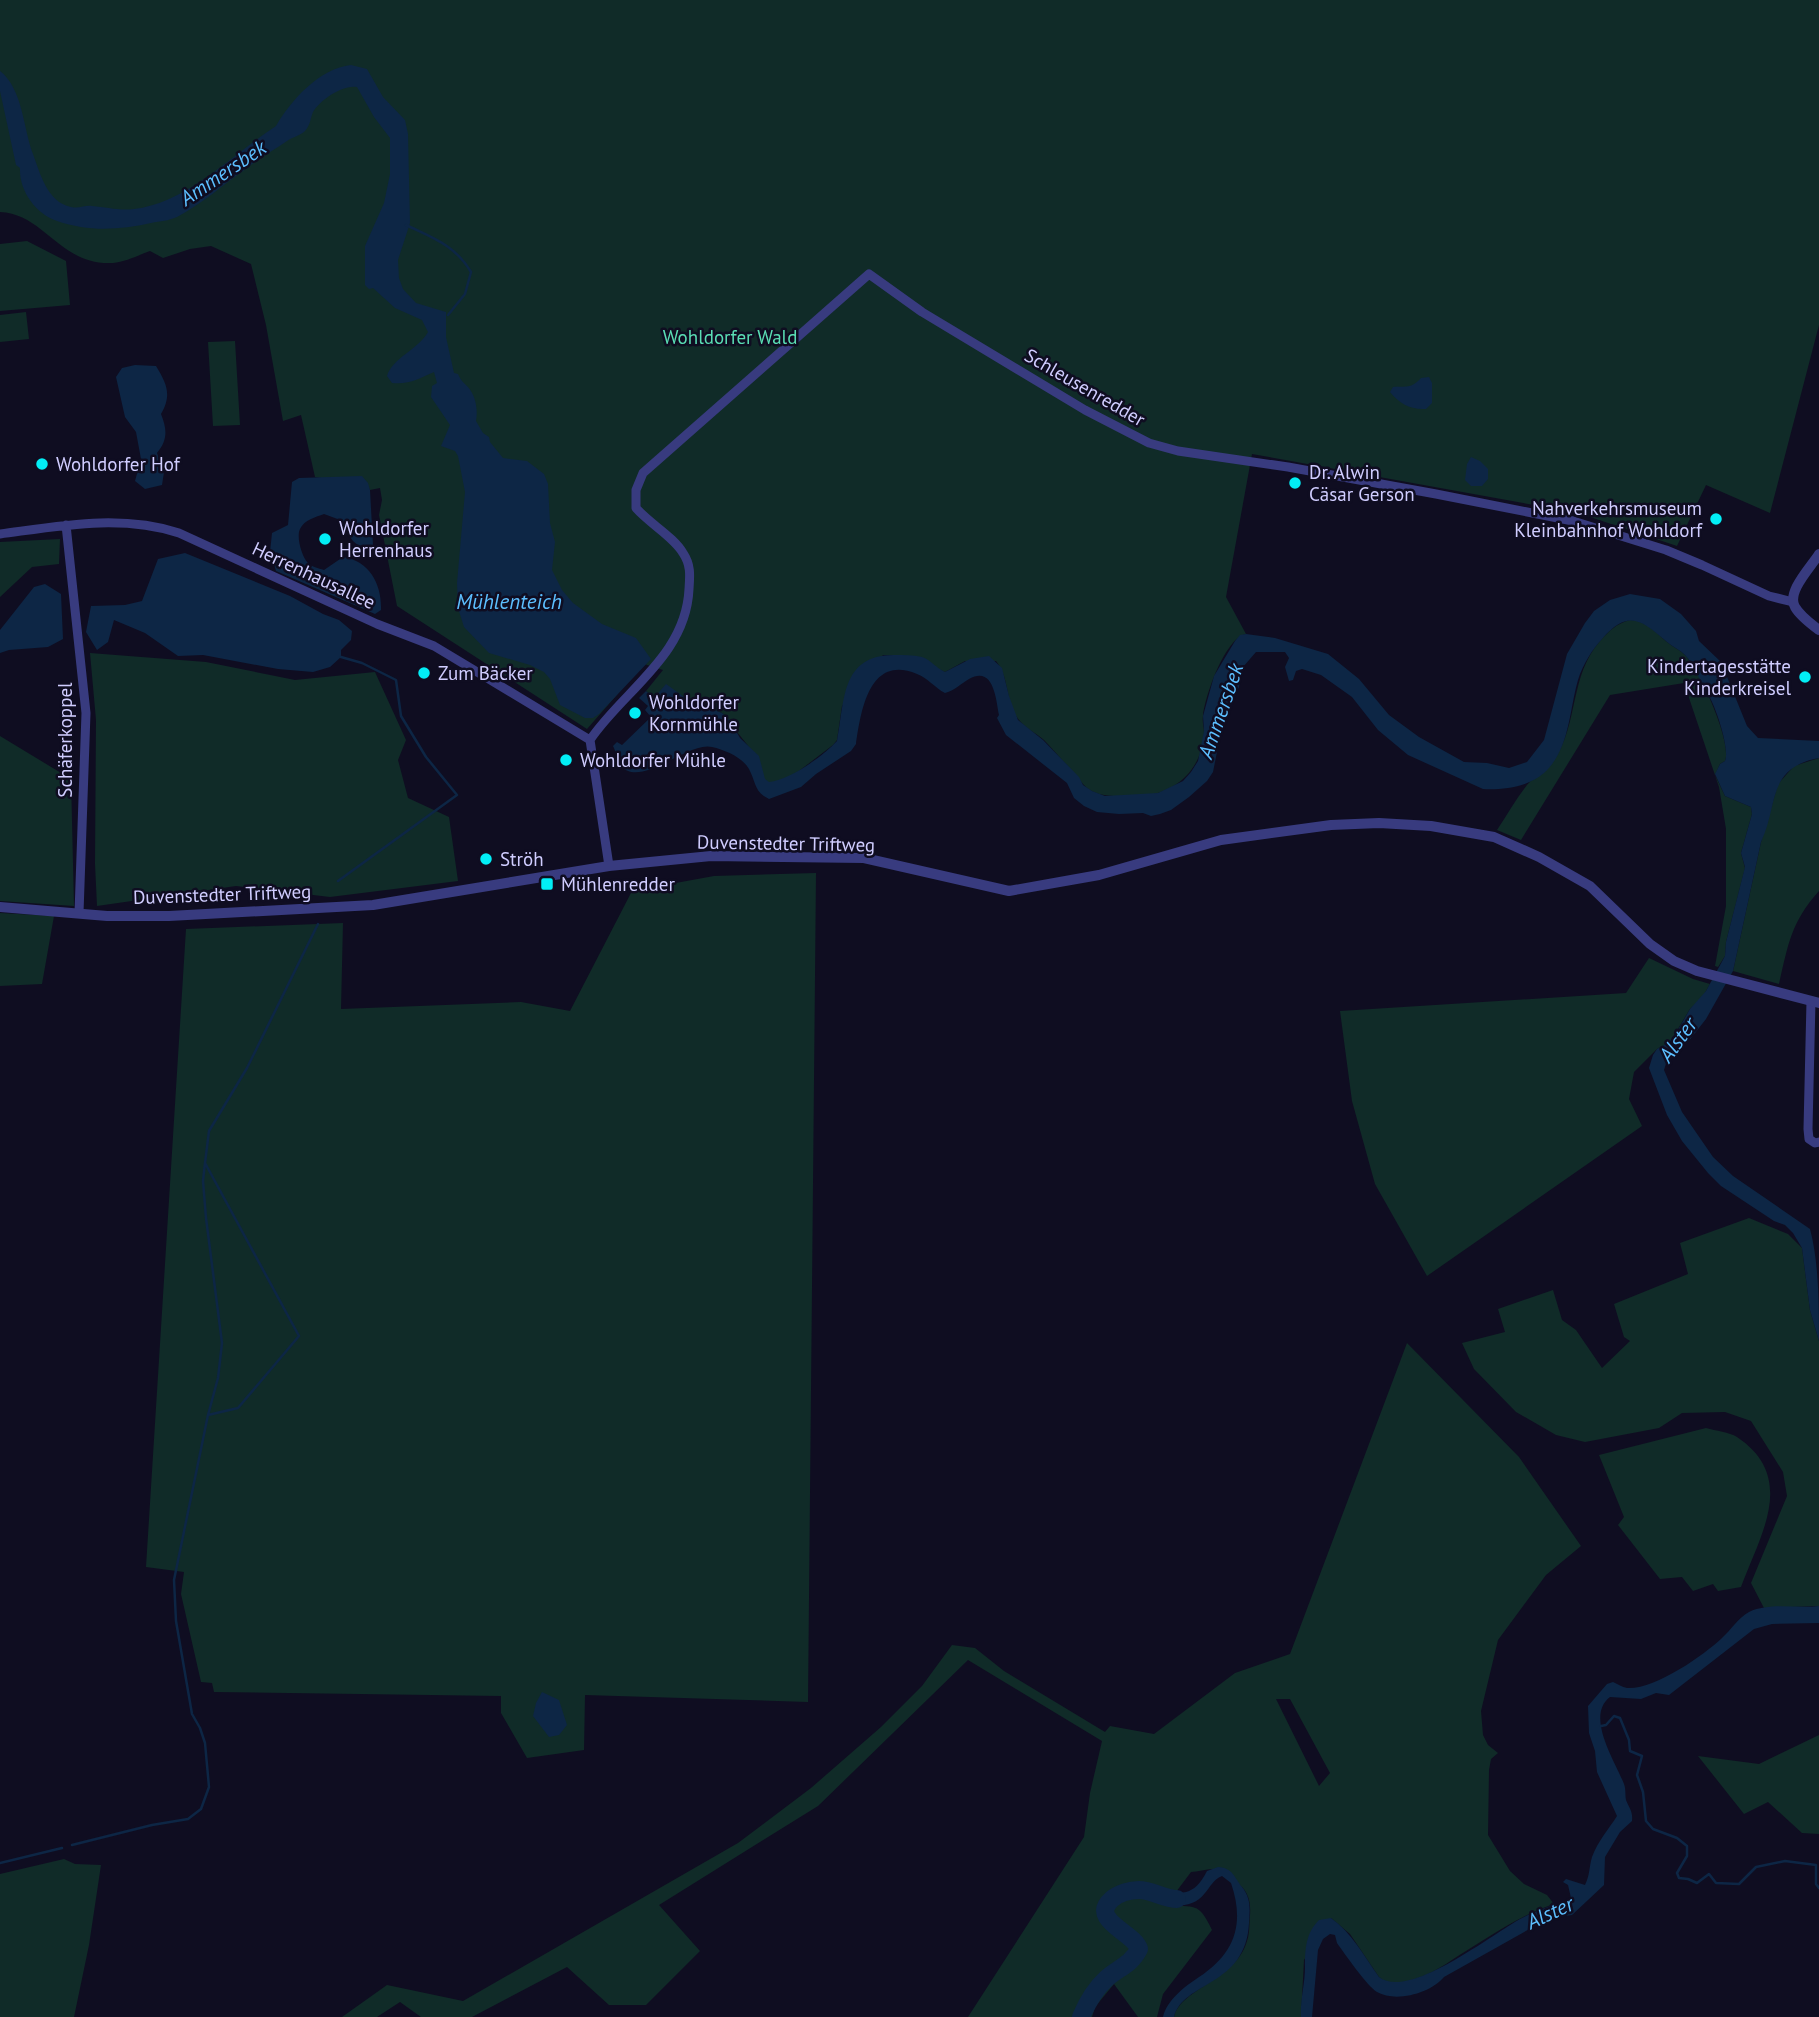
<svg xmlns="http://www.w3.org/2000/svg" width="1819" height="2017" font-family="'PT Sans',sans-serif">
<style>
.green{fill:#102b28;fill-rule:evenodd}
.water{fill:#0d2645}
.lines{fill:none;stroke-linecap:round;stroke-linejoin:round}
.stream{stroke:#0d2645;stroke-width:2.5}
.river{stroke:#0d2645;stroke-width:18}
.minor{stroke:#383b7f;stroke-width:9}
.tertiary{stroke:#383b7f;stroke-width:10}
.poi-dot{fill:#02eef6;stroke:#0f0d21;stroke-width:2.5}
.labels{text-anchor:middle;stroke-width:5;stroke-linejoin:round;paint-order:stroke}
.park-label{font-size:19px;fill:#5adeb4;stroke:#0f0d21}
.street-label{font-size:19px;fill:#d0cdff;stroke:#0f0d21}
.poi-label{font-size:19px;fill:#d0cdff;stroke:#0f0d21;text-anchor:start}
.water-label{font-size:21px;font-style:italic;fill:#5cbefe;stroke:#0f0d21}
</style>
<rect width="100%" height="100%" fill="#0f0d21"/>
<path class="green" d="M0,0H1819V325L1770,513L1706,485L1677,546L1578,513L1252,454L1226,597L1246,634C1225,638 1205,696 1203,716C1202,722 1204,727 1204,732C1203,769 1175,795 1139,796C1121,796 1095,799 1083,784C1076,776 1070,768 1062,760C1056,753 1050,746 1044,740C1036,733 1025,728 1019,720C1005,703 1010,678 996,661H965L945,672L906,656L883,655L842,706L837,740L833,745L791,777L765,786L749,747L722,713L704,707L678,694L653,698L646,691L663,670L644,664L587,729L397,606L379,515L382,500L380,488L370,490L368,486L315,477L301,415L283,421L266,325L251,264L211,246L190,249L163,258L150,251C139,255 125,262 113,263C60,266 45,214 0,212Z
M27,241L66,261L70,305L0,311V244Z
M26,312L29,339L0,342V315Z
M235,341L240,425L213,426L208,342Z
M60,539L59,564L32,567L0,597V542Z
M1630,620C1647,621 1655,632 1667,642C1673,647 1680,650 1685,655C1699,669 1733,743 1725,761L1720,764L1715,775L1725,796L1751,807L1752,814L1741,853L1745,868L1726,942L1725,956L1718,967L1715,966L1726,906V829L1719,787L1684,683L1610,695L1521,840L1497,830C1507,815 1516,799 1527,785C1535,775 1547,771 1554,760C1579,723 1569,677 1600,641C1610,630 1616,624 1630,620Z
M90,653L206,662L295,680L375,672L406,740L398,760L408,798L449,817L458,881L330,897L236,886L97,906L95,864L96,720Z
M0,736L71,779L74,906L0,901Z
M1819,758V891C1791,922 1788,945 1779,984L1733,971L1761,842L1778,784L1794,766Z
M816,873L808,1702L585,1695L584,1750L527,1758L501,1713V1696L214,1692L212,1683L201,1682L181,1594L184,1572L146,1567L186,929L343,923L341,1009L521,1002L570,1011L632,891L714,876Z
M0,913L54,916L42,984L0,986Z
M1649,958L1693,979L1710,984L1702,998L1690,1009L1670,1042L1657,1049L1634,1072L1629,1099L1642,1126L1427,1276L1375,1184L1352,1101L1340,1011L1626,993Z
M1749,1218L1788,1234L1802,1248L1810,1310L1819,1341V1606L1764,1608L1751,1583L1787,1496L1783,1472L1751,1421L1725,1412L1682,1413L1659,1428L1585,1442L1556,1435L1516,1412L1474,1369L1462,1343L1505,1332L1498,1309L1553,1290L1562,1320L1576,1330L1602,1368L1630,1341L1624,1337L1614,1304L1688,1274L1680,1243Z
M1407,1343L1519,1457L1581,1546L1546,1575L1498,1640L1481,1711L1483,1735L1488,1745L1498,1753L1491,1759L1489,1770L1488,1835L1510,1871L1524,1884L1547,1895L1554,1904C1520,1915 1489,1937 1458,1956C1442,1967 1424,1978 1404,1982C1394,1984 1386,1983 1379,1977L1350,1934L1331,1918L1304,1960L1301,2017H1174C1181,1988 1236,1980 1247,1941C1250,1933 1249,1923 1250,1915C1251,1901 1248,1889 1235,1882C1229,1879 1219,1871 1212,1869C1207,1869 1197,1872 1191,1872L1167,1904C1195,1909 1198,1900 1212,1930L1163,1994L1157,2017H1138L1114,1984L1095,2007L1092,2017H968L1084,1837L1090,1793L1102,1741L968,1660L818,1806L659,1905L700,1951L646,2005H609L567,1967L472,2017H421L400,2002L377,2017H342L387,1985L463,2001L738,1843L811,1788L881,1727L922,1686L952,1645L975,1648L1004,1671L1105,1732L1110,1726L1154,1734L1235,1673L1290,1654ZM1276,1699H1290L1330,1773L1319,1786Z
M1706,1428C1716,1431 1729,1432 1737,1437C1798,1478 1760,1535 1741,1587L1718,1591L1713,1584L1693,1591L1682,1577L1660,1579L1618,1525L1624,1517L1599,1455Z
M1819,1735V1834L1802,1833L1768,1802L1744,1814L1698,1756L1759,1764Z
M64,1859L75,1864L101,1865L89,1945L74,2017H0V1874Z"/>
<path class="water" d="M351,65L367,69L383,97L405,120L408,134L410,223L398,260L399,278L403,289L416,303L446,312V337L454,373L458,374C461,381 463,382 468,387C476,396 478,410 476,421L483,433L489,437L490,442L503,458L527,461L544,474L548,484L550,523L555,542L552,570L562,590L573,603L602,624L636,638L651,659L599,714L593,718H585L560,705L550,679L544,672L530,665L489,653L464,627L458,608L457,583L465,492L458,456L455,451L441,446L450,425L431,397L432,386L437,383L434,372C420,378 409,385 392,383L387,376C392,358 419,349 428,332L422,320L395,308L373,288L369,289L365,285V246L384,203L390,174V138L374,117L357,87C343,84 320,100 313,112C310,119 311,124 305,131C300,136 292,137 287,141C274,150 259,158 247,168C224,184 202,204 177,217C168,221 161,221 151,223C119,230 89,232 57,221C36,214 19,191 20,168L16,165L0,91V71C23,89 23,128 33,154C40,173 47,202 71,207C79,209 85,205 92,206C107,207 119,211 134,209C189,202 232,154 276,126C291,100 320,68 351,65Z
M135,365L156,366C167,384 172,395 161,414C167,429 168,440 157,453L164,472L162,485L145,489L135,481L141,459L136,432L125,417L116,377L122,368Z
M1429,377L1432,383V403L1426,409C1410,410 1399,403 1390,392L1393,387C1406,386 1411,389 1421,378Z
M1471,457L1480,461L1488,469V479L1482,486H1471L1465,480L1467,464Z
M362,476L368,483L370,490L373,545C354,551 349,536 343,521L324,514C316,517 304,520 300,529C296,537 302,557 308,563C312,567 318,568 324,570L343,557C370,561 382,585 381,610L375,614L276,571L270,552L272,533L288,525L292,482L299,478Z
M185,553L290,596L323,614L339,620L352,631L351,640L341,650V657L330,667L313,672L278,669L203,655L178,656L145,633L114,620L108,642L97,650L86,632L91,606L125,605L142,601L158,559Z
M45,584L61,594L63,639L48,647L9,650L0,653V630L34,587Z
M1630,594L1660,599L1681,614L1696,631L1699,641L1721,662L1747,726L1758,738L1819,741V758C1766,768 1779,804 1761,842L1733,971L1706,1019L1688,1042L1668,1057L1664,1070L1682,1112L1713,1157L1733,1176L1810,1229C1819,1262 1819,1307 1819,1341L1810,1310L1802,1248L1793,1233L1785,1225L1774,1221L1721,1186L1708,1173L1682,1141L1667,1115L1649,1068L1653,1055L1657,1049L1666,1044L1675,1035L1690,1009L1706,991L1725,956L1726,942L1745,867L1741,853L1752,814L1751,807L1725,796L1715,774L1720,764L1725,761C1730,749 1716,708 1709,696C1702,685 1693,663 1685,655C1680,650 1673,647 1667,642C1642,621 1629,608 1602,639C1592,650 1583,664 1578,680C1569,711 1570,749 1544,773C1528,787 1503,790 1483,789L1408,755L1378,730L1352,697L1321,675L1302,669L1296,671L1293,680L1289,681L1285,667L1289,658L1285,652H1256L1243,667L1239,687L1222,727L1213,772L1207,781L1189,797L1171,810L1160,814L1151,816L1143,813L1119,814L1097,812L1084,806L1074,798L1067,783L1006,735L997,718L999,715C996,700 994,665 969,679C960,684 956,690 945,693C935,688 928,678 917,674C869,654 861,711 856,744L851,751L816,774L801,787L769,799C754,792 756,782 749,769C742,757 725,750 712,747C688,741 641,789 621,766C618,762 616,752 613,746L617,742L622,745L651,717L645,710L648,706L639,698L646,691L654,698L666,684L687,699L722,713L729,719L740,738L759,756L765,779L769,782C790,780 823,756 837,741C845,702 840,655 894,655C903,655 913,655 922,657C931,660 936,668 945,672L970,659L989,656L1002,668L1009,696L1018,720L1043,740L1079,777L1083,785L1092,791L1105,796L1158,793L1183,781L1191,772L1198,761L1204,731L1203,716L1214,676L1235,641L1240,635L1246,634L1275,638L1328,654L1359,679L1389,715L1419,737L1464,762L1487,763L1509,768L1527,762L1544,740L1567,654L1585,623L1594,611L1610,600Z
M1819,1606V1623L1772,1624L1754,1629L1669,1695L1656,1693L1641,1699L1610,1697C1585,1716 1615,1761 1624,1784C1626,1789 1625,1795 1626,1800C1629,1808 1633,1811 1632,1821L1620,1832L1605,1857L1604,1885L1572,1915L1549,1918L1444,1977C1431,1993 1396,2003 1377,1992C1368,1987 1344,1953 1337,1943L1335,1935L1330,1934L1323,1939L1318,1950L1312,2017H1301C1300,2000 1305,1984 1305,1967C1305,1948 1306,1933 1319,1920L1331,1918C1352,1933 1364,1956 1379,1977C1409,2001 1493,1933 1522,1918C1538,1910 1551,1905 1568,1902L1571,1898L1568,1885L1563,1882L1566,1879L1585,1885C1590,1875 1589,1867 1592,1857C1598,1841 1608,1830 1617,1816L1597,1772L1595,1751L1589,1733L1588,1706L1607,1684L1613,1682C1618,1684 1622,1687 1627,1688C1654,1690 1703,1656 1722,1638C1731,1630 1738,1618 1749,1612C1771,1602 1796,1609 1819,1606Z
M542,1692L559,1700L567,1725L559,1735L549,1737L533,1716L536,1703Z
M1218,1867C1233,1868 1234,1877 1242,1887C1251,1898 1250,1909 1249,1923C1246,1987 1183,1981 1174,2017H1163C1167,2000 1184,1987 1199,1977C1235,1953 1245,1924 1231,1883L1222,1876C1213,1880 1211,1886 1205,1893C1195,1906 1182,1906 1167,1905L1155,1894C1183,1892 1193,1898 1207,1871Z"/>
<g class="lines">
<path class="stream" d="M406,225C433,238 455,245 471,272L465,294L448,315
M338,881L457,795L426,757L401,716L396,680L362,663L341,657
M205,1163L203,1181L206,1218L222,1343L218,1378L208,1415
M1601,1726L1606,1725L1614,1716L1620,1718L1629,1740L1630,1751L1642,1756L1637,1775L1643,1792L1646,1821L1653,1829L1677,1838L1687,1846V1856L1677,1873L1679,1878L1688,1879L1697,1883L1709,1874L1716,1883L1739,1884L1756,1867L1785,1861L1816,1865V1884L1819,1888
M72,1845L152,1825L188,1819L201,1809L209,1787L205,1743L200,1728L192,1714L176,1621L174,1580L208,1415L238,1408L299,1336L205,1163L209,1131L247,1068L318,924
M0,1863L62,1848"/>
<path class="river" d="M1081,2017C1087,2003 1095,1989 1106,1979C1118,1968 1131,1965 1139,1949C1135,1933 1088,1920 1112,1899C1119,1893 1130,1890 1139,1890C1152,1890 1164,1899 1177,1899"/>
<path class="minor" d="M66,525L86,713L79,913
M0,534C60,526 120,514 179,533L377,624L434,646L590,740
M609,866L590,740C623,691 686,656 689,589C690,575 691,565 683,553C674,537 650,524 636,508V490L643,473L869,274L922,312L1085,410L1149,443L1178,451L1288,467L1436,494L1573,521L1666,550L1702,565L1769,596L1793,602
M1811,1001L1808,1129L1809,1139L1815,1143L1819,1142"/>
<path class="tertiary" d="M1819,554C1811,567 1786,592 1795,607C1800,616 1811,624 1819,630
M0,907L107,916H169L373,905L609,866L711,856L864,858L1009,891L1099,875L1221,840L1331,825L1379,823L1431,826L1494,837L1539,857L1590,886L1650,944L1674,961L1697,971L1819,1003"/>
</g>
<g class="poi-dot">
<circle cx="42" cy="464" r="7"/>
<circle cx="1295" cy="483" r="7"/>
<circle cx="1716" cy="519" r="7"/>
<circle cx="325" cy="539" r="7"/>
<circle cx="424" cy="673" r="7"/>
<circle cx="1805" cy="677" r="7"/>
<circle cx="635" cy="713" r="7"/>
<circle cx="566" cy="760" r="7"/>
<circle cx="486" cy="859" r="7"/>
<rect x="540" y="877" width="14" height="14" rx="3.5"/>
</g>
<g class="labels">
<g class="park-label">
<text x="730" y="344">Wohldorfer Wald</text>
</g>
<g class="street-label">
<text transform="translate(1085 387) rotate(30)" y="7">Schleusenredder</text>
<text transform="translate(314 575) rotate(25)" y="7">Herrenhausallee</text>
<text transform="translate(65 740) rotate(-90)" y="7">Schäferkoppel</text>
<text transform="translate(786 843) rotate(1)" y="7">Duvenstedter Triftweg</text>
<text transform="translate(222 894) rotate(-2)" y="7">Duvenstedter Triftweg</text>
</g>
<g class="poi-label">
<text x="56" y="471">Wohldorfer Hof</text>
<text x="1309" y="479">Dr. Alwin<tspan x="1309" dy="22">Cäsar Gerson</tspan></text>
<text x="1702" y="515" text-anchor="end">Nahverkehrsmuseum<tspan x="1702" dy="22">Kleinbahnhof Wohldorf</tspan></text>
<text x="339" y="535">Wohldorfer<tspan x="339" dy="22">Herrenhaus</tspan></text>
<text x="1791" y="673" text-anchor="end">Kindertagesstätte<tspan x="1791" dy="22">Kinderkreisel</tspan></text>
<text x="438" y="680">Zum Bäcker</text>
<text x="649" y="709">Wohldorfer<tspan x="649" dy="22">Kornmühle</tspan></text>
<text x="580" y="767">Wohldorfer Mühle</text>
<text x="500" y="866">Ströh</text>
<text x="561" y="891">Mühlenredder</text>
</g>
<g class="water-label">
<text transform="translate(223 173) rotate(-34)" y="7">Ammersbek</text>
<text x="509" y="609">Mühlenteich</text>
<text transform="translate(1221 711) rotate(-71)" y="7">Ammersbek</text>
<text transform="translate(1678 1040) rotate(-54)" y="7">Alster</text>
<text transform="translate(1550 1913) rotate(-25)" y="7">Alster</text>
</g>
</g>
</svg>
